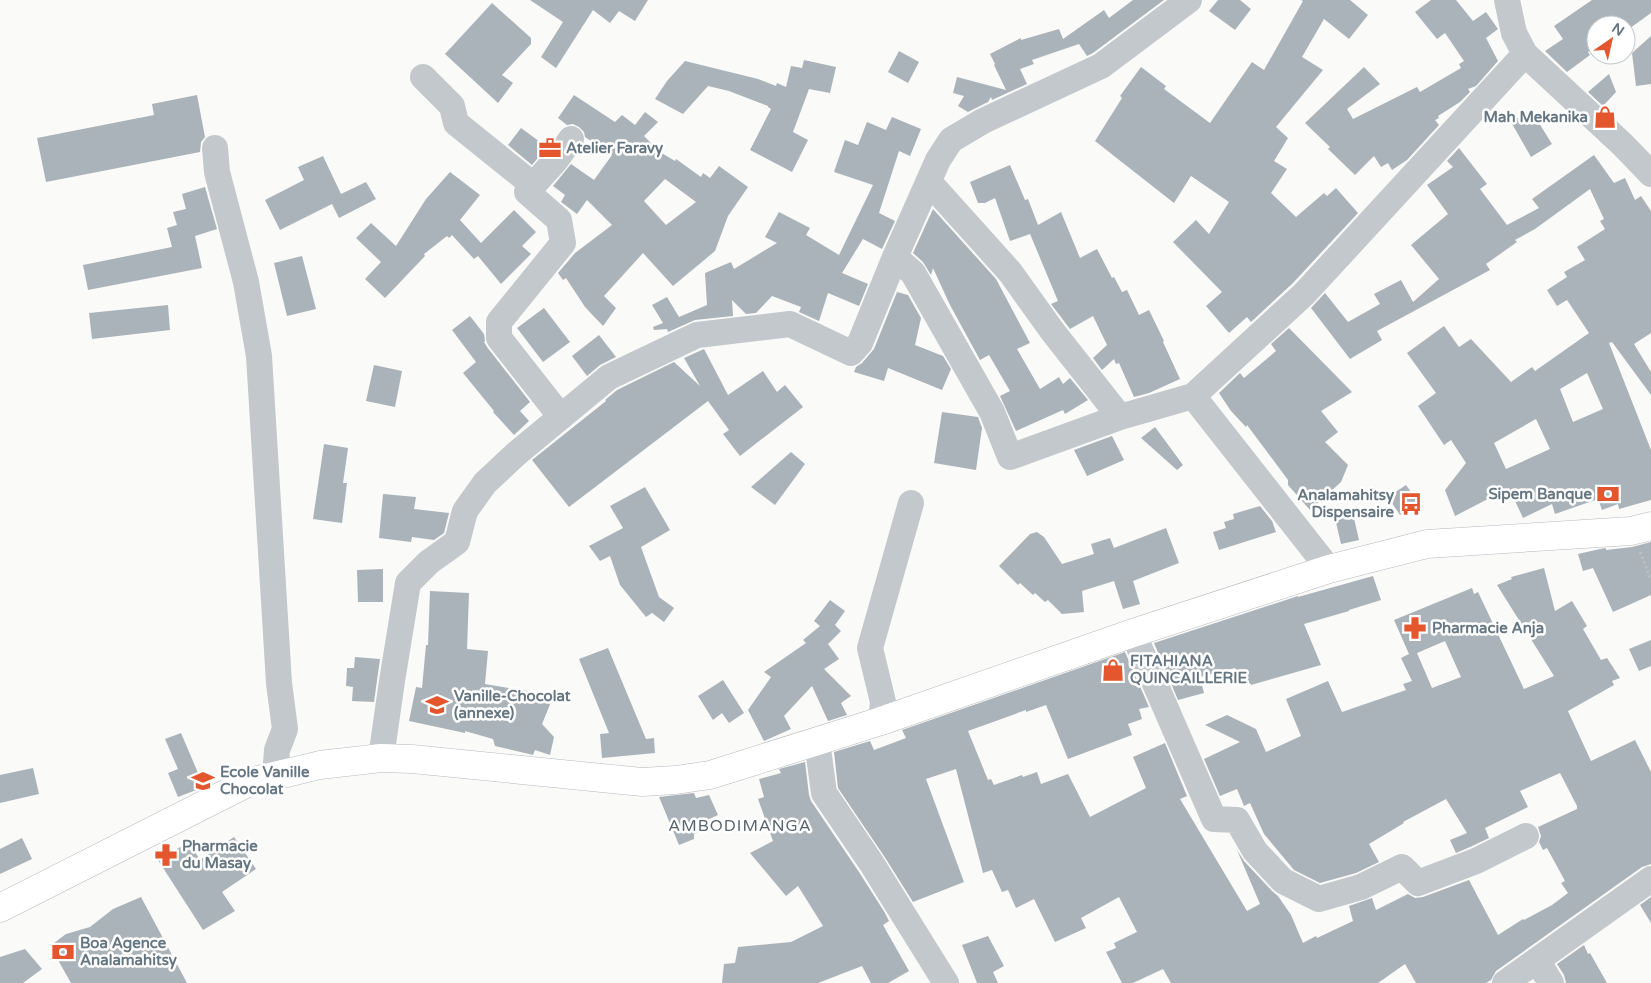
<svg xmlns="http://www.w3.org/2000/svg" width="1651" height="983" font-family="'Varela Round',sans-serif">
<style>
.building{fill:#aab3b9;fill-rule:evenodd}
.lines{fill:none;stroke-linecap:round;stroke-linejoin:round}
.major-casing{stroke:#b5babe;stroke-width:29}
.path{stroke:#bbbfc2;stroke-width:3;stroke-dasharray:2.5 2.5;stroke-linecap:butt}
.minor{stroke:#c3c8cc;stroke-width:26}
.major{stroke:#fff;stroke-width:28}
.labels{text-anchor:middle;stroke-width:5;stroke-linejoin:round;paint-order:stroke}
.poi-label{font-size:15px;font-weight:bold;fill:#657683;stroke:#fff;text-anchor:start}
.neighbourhood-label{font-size:16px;letter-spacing:1px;fill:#57646e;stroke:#fff}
</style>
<rect width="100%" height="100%" fill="#fafaf8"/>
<path class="building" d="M530,0H648L635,21L619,11L610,23L593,10L556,68L541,57L563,22Z
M1133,0H1164L1093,53L1087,56L1079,44L1032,60L1034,64L1020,69L1027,84L992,100L991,97L988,102L968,112L958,106L964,96L953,93L957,77L1006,90L994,65L995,64L990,54L1021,38V40L1059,29L1063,39L1104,10L1109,18Z
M1218,0H1240L1251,9L1235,30L1209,11Z
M1301,0H1350L1368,15L1349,39L1324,19L1302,57L1323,70L1276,127L1288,138L1274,161L1287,169L1271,193L1296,217L1324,193L1327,196L1336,188L1358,213L1293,283L1251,322L1247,317L1229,333L1206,306L1222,292L1173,242L1196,220L1209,234L1229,202L1191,176L1174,203L1095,141L1122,98L1120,96L1141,67L1166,86L1164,89L1210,123L1252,62L1264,70L1303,1Z
M1431,0H1456L1473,21L1486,12L1498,29L1486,38L1498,61L1476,86L1468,89L1470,92L1460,102L1438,116L1439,118L1435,120L1439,125L1407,160L1392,170L1388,163L1381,167L1374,156L1355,175L1328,149L1330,147L1305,123L1364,67L1380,84L1347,109L1353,119L1417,87L1420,92L1461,68L1459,64L1464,61L1445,33L1437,39L1415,12Z
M1592,0H1651V13L1626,31V25H1596V44L1588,52L1590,55L1567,72L1545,51L1563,39L1554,26Z
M492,3L531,38V44L502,75L513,83L498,103L445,54Z
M1651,36V84L1636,86L1632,53Z
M899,51L919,62L908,83L888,72Z
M804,60L836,67L830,93L809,89L793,132L808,140L792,172L750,150L771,109L768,107V106L729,91L708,86L683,114L655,99L667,81L685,61L758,79L776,86L777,83L786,87L791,66L802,68Z
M1609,74L1616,92L1603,106L1588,92Z
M197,95L205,137L201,142L200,152L46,182L37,138L154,115L152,104Z
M574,95L615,122L622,115L635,125L645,112L658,122L644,136L660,152L675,161L676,159L701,177L703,173L710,178L719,166L748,187L728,216L715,251L673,286L643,253L604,296L616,308L603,326L585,307L566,278L563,280L558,273L575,253L612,225L587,200L577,214L561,202L565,195L553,186L571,164L594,180L612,155L585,137L584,132L579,127L573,124L567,125L558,118ZM665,179L696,202L666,225L644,201Z
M1531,110L1552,144L1531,157L1511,122Z
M892,117L921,129L910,156L899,151L879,213L895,221L882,249L863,239L842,273L868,284L859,306L828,293L819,321L799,312L801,307L772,296L756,313L746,314L732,300L733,316L695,320L668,332L667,329L654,330L653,327L663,323L652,305L667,297L679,317L707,305L705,273L731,262L734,269L777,243L765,237L779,212L810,228L806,235L839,255L873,185L834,172L845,140L858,145L867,122L886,130Z
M521,128L547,147L532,165L508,145Z
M1459,148L1487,184L1480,189L1507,225L1539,208L1532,199L1594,155L1614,183L1625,178L1635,200L1641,196L1651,211V333L1634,344L1651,372V395L1612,342L1609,343L1651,450V500L1619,509L1618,504L1602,510L1598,499L1555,514L1552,504L1523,518L1509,488L1455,516L1445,490L1466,463L1451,440L1444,445L1418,406L1436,393L1407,353L1444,326L1459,347L1471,339L1511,382L1532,367L1535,371L1589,333L1567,300L1557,306L1547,290L1567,277L1564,272L1585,260L1577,247L1605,229L1600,221L1604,219L1590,189L1535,229L1515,240L1517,242L1486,264L1490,270L1377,331L1382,340L1350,359L1311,308L1325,293L1348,322L1380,304L1374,294L1401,280L1413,302L1439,279L1411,245L1448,214L1427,185L1453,167L1447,161ZM1587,373L1603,409L1573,422L1560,389ZM1536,419L1550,449L1506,469L1494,443Z
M323,156L341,194L366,182L376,199L339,218L332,204L280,230L265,200L304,180L298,167Z
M1010,165L1025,200L1028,199L1038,225L1061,212L1080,258L1097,249L1112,278L1114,277L1122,292L1127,290L1139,315L1149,310L1164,341L1163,342L1180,379L1149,393L1134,397L1119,363L1116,364L1114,359L1102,370L1093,358L1107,345L1093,316L1070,329L1051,304L1058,301L1030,234L1010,241L995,198L985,203H978L970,182Z
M450,172L480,195L460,220L481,243L514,210L536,232L522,246L531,254L501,284L478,256L474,259L452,235L449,238L447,236L424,254L425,256L385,298L365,279L381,262L356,238L371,223L396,246L426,199Z
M205,187L217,229L195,236L202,268L88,290L83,265L172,247L167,228L177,225L173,212L186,209L182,194Z
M933,209L996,279L1030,343L1017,349L1040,389L1059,377L1063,384L1070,378L1088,400L1065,414L1063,410L1016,431L1000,396L1010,391L989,355L980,360L950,305L933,268L931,275L923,262L913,253Z
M302,256L316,309L287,316L274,263Z
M897,292L908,295L921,318L915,345L943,356L951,369L942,390L888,368L884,381L854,372L856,367L862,363L874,349Z
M168,305L170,330L92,339L89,313Z
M544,308L570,342L543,362L517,328Z
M470,316L484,334L485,341L484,342L487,347L530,402L520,411L529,421L514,435L493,412L494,411L463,373L476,362L452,330Z
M1289,328L1352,392L1321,411L1338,432L1325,442L1348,465L1341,482L1310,510L1288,485V480L1247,425L1246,427L1231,411L1219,393L1240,373L1244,378L1276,351L1271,344Z
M599,335L616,357L600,365L587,376L572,356Z
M704,349L728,395L763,371L777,392L785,385L803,407L740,456L723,434L729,430L708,401L569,507L532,460L606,401L605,400L617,390L674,362L700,386L684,358Z
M374,365L402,371L395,407L366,401Z
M942,412L978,417L982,428L976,470L934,463Z
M1155,427L1183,465L1177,470L1141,438Z
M1112,436L1124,460L1087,476L1074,450Z
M324,444L348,448L343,483H347L342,523L313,519Z
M791,452L805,464L775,505L751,487Z
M1406,485L1418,502L1400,515L1388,497Z
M645,487L670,530L641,547L659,597L674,608L664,622L652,613L646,617L620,585L610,556L600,561L589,546L623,528L610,506Z
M383,494L416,497L414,509L449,513L444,533L434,540L412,537L411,542L379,538Z
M1260,506L1272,521L1276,532L1219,550L1213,532L1226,528L1224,522L1234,519L1233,514Z
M1353,514L1359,540L1341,544L1335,518Z
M1166,528L1179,563L1133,581L1140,604L1123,609L1114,581L1082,591L1084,612L1062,614L1048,600L1045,602L1035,593L1033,595L1020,583L1018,585L999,566L1030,534L1037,532L1044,537L1062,564L1094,554L1091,544L1110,538L1114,548Z
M1651,542V595L1613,612L1593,568L1583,571L1578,554L1600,549L1606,548V550L1632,547Z
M1544,568L1555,611L1572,601L1587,626L1583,629L1601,660L1607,658L1620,678L1612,681L1614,685L1568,711L1591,761L1635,740L1651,772V864L1642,867L1496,971L1491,980L1486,983H1416L1405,964L1378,983H1171L1163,969L1133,983H1122L1106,952L1116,948L1114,943L1137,932L1119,897L1081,918L1086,928L1055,942L1034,899L1016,908L1008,890L1002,892L992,870L983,873L956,769L926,779L964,882L913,902L884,856L838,788L834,752L870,741L874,750L906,738L902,730L1125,652L1149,707L1139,709L1142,719L1128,724L1132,735L1068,759L1046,705L1026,712V710L968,731L988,780L991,779L994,785L1022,775L1023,777L1037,772L1041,784L1068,774L1090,817L1146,788L1133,757L1165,743L1187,796L1180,799L1247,911L1260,904L1237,850L1244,861L1272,891L1278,896L1291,915L1303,943L1316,936L1317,938L1353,921L1349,906L1372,898L1376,910L1408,894L1415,898L1423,897L1469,880L1498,935L1523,919L1524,920L1552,905L1568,893L1561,883L1565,881L1547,848L1543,850L1539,842L1541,836L1538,827L1577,809V806L1560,773L1520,791L1528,807L1485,828L1489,838L1470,847L1456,853L1450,840L1467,833L1446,799L1403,822L1404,823L1369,844L1379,862L1356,873L1320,883L1294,870L1264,834L1250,803L1244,806L1237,789L1220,796L1204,759L1240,742L1205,725L1227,715L1256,729L1266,752L1301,736L1286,699L1328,681L1342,712L1406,690L1403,684L1412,681L1401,658L1409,654L1394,620L1472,588L1474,594L1478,592L1524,689L1554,676L1497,585L1512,579L1511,577ZM1445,641L1461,677L1432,688L1417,653Z
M383,569V602H358L357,570Z
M1373,576L1381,600L1349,610V611L1304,624L1321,665L1251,685L1250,683L1244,685L1235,668L1200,677L1204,693L1178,700L1154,643L1298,596V597Z
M430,591L469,593L467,649L488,651L485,684L539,693L551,702L542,724L554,737L550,755L535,750L533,755L495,746L493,739L465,731V733L409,721L416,687L422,688L426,645H428Z
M830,600L845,611L835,625L841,631L828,644L839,659L824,669L851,696L841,703L847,715L828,721L812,686L784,716L791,729L764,741L748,710L771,677L764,672L806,643L803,640L820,626L814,621Z
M1651,640V666L1639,671L1629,649Z
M608,648L646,739L654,738L655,753L602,758L600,734L609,733L579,659Z
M355,657L380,659L374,702L352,701L353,687L346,686L347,668H354Z
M723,680L744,713L729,723L722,713L713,720L698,696Z
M181,733L204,787L178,797L168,773L178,769L165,739Z
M805,762L809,795L811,801L859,872L885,913L889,921L883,925L909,971L888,983H871L862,966L818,983H722L724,964L735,963L738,947L791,942L823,926L798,886L786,896L750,853L773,841L758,799L764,797L759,779L781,773L779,769Z
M33,768L39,794L0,803V775Z
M694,793L696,798L709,795L718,815L705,821L706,828L694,834V839L679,845L659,797Z
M234,837L256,869L222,892L235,911L203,930L158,860L189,842L200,860Z
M22,838L32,859L0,874V849Z
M141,897L187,983H71L50,946L66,934L90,927L113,909Z
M1651,897V923L1640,905Z
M988,936L1004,966L993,972L998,983H977L962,945Z
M1584,945L1588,954L1590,953L1607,983H1566L1564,975L1557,964Z
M25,949L42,969L23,983H0V957Z"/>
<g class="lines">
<defs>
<path id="major" d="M0,908L249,782L320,765L381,758L412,759L642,782L676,780L710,775L881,721L1133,633L1329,569L1427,544L1631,531L1651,526"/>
</defs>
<use href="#major" class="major-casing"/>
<path class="path" d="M1640,552L1651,579"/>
<path class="minor" d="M1189,0L1101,66L983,121L951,140L938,160L895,257L913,273L992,412L1010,457L1120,417L1193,396
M1507,0L1514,33L1525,54
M423,77L452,106L456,123L533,185
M215,148L217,172L246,282L259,356L279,683L285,729L277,750L275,776
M929,182L1010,272L1053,332L1120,417
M561,417L499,338V322L563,243L559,220L527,192L556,160L571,139
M1329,569L1193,396L1304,294L1525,54L1622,144L1651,174
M1133,633L1214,819L1237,820L1255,851L1283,881L1319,899L1361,887L1402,867L1418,883L1476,861L1526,836
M881,721L883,702L870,648L911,503
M817,741L824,793L872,864L946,983
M381,758L392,681L408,583L429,562L457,542L465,511L485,483L516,454L609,377L697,335L790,324L851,353L860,343L895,257
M1537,960L1551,983
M1505,983L1651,879"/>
<use href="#major" class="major"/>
</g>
<defs>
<symbol id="shop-bare" viewBox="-9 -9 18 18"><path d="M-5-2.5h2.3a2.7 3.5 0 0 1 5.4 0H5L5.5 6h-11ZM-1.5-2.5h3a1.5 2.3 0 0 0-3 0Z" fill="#e4572e" stroke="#fff" stroke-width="2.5" paint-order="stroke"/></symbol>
<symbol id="office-bare" viewBox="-9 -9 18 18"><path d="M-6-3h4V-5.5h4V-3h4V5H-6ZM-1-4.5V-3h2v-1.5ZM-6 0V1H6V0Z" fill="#e4572e" stroke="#fff" stroke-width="2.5" paint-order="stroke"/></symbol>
<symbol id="bank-bare" viewBox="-9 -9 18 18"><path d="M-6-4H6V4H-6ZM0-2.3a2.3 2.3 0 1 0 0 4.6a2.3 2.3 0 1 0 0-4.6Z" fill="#e4572e" stroke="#fff" stroke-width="2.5" paint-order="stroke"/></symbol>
<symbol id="bus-bare" viewBox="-9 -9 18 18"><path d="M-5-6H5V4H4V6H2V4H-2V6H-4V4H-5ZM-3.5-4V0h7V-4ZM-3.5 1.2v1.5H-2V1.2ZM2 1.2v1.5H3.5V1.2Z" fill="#e4572e" stroke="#fff" stroke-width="2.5" paint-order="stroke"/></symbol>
<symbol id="pharmacy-bare" viewBox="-9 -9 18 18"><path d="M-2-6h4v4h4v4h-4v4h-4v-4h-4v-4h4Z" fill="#e4572e" stroke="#fff" stroke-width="2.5" paint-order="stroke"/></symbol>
<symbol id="school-bare" viewBox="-9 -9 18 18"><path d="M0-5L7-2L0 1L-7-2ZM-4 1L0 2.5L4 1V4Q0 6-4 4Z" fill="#e4572e" stroke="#fff" stroke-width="2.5" paint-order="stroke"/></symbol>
</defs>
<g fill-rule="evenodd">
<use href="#shop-bare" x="1589" y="101" width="32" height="32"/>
<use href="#office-bare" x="534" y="132" width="32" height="32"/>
<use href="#bank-bare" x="1592" y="478" width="32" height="32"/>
<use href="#bus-bare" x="1395" y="488" width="32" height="32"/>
<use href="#pharmacy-bare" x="1399" y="612" width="32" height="32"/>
<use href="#shop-bare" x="1097" y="654" width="32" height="32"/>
<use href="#school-bare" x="421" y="689" width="32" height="32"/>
<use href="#school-bare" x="187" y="765" width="32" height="32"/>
<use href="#pharmacy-bare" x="150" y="839" width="32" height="32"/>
<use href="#bank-bare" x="47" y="936" width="32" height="32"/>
</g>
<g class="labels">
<g class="poi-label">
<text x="1588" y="122" text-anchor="end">Mah Mekanika</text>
<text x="566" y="153">Atelier Faravy</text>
<text x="1592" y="499" text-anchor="end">Sipem Banque</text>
<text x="1394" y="500" text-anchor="end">Analamahitsy<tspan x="1394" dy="17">Dispensaire</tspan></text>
<text x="1432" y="633">Pharmacie Anja</text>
<text x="1130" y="666">FITAHIANA<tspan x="1130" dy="17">QUINCAILLERIE</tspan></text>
<text x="454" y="701">Vanille-Chocolat<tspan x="454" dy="17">(annexe)</tspan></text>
<text x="220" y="777">Ecole Vanille<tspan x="220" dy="17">Chocolat</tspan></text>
<text x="182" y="851">Pharmacie<tspan x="182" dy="17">du Masay</tspan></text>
<text x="80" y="948">Boa Agence<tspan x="80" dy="17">Analamahitsy</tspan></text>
</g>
<g class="neighbourhood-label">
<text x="740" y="831">AMBODIMANGA</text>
</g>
</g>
<g transform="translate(1611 40) rotate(34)"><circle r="24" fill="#ffffff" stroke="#c1c8cd"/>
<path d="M0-4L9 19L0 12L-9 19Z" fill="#e4572e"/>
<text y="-8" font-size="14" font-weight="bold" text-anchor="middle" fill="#657683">N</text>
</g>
</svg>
